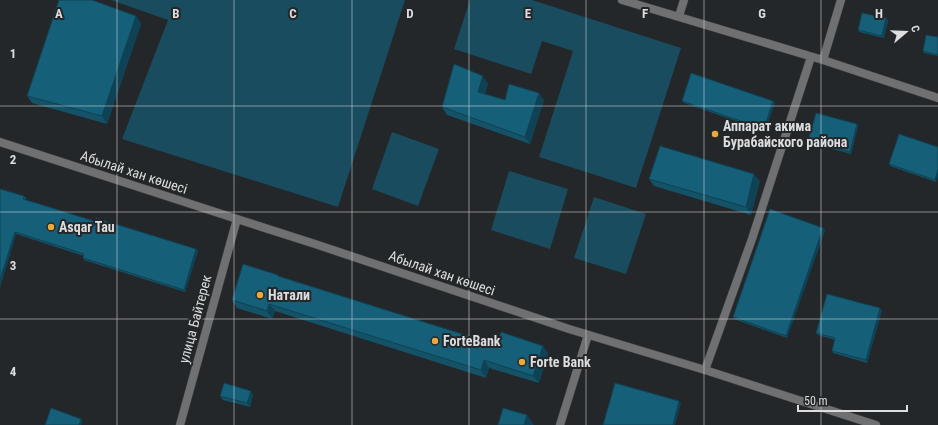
<svg xmlns="http://www.w3.org/2000/svg" width="938" height="425" font-family="'Roboto Condensed',sans-serif">
<style>
.green{fill:#184c5e}
.lines{fill:none;stroke-linecap:round;stroke-linejoin:round}
.minor-casing{stroke:#414446;stroke-width:9}
.tertiary-casing{stroke:#414446;stroke-width:9}
.minor{stroke:#6e7071;stroke-width:8}
.tertiary{stroke:#6e7071;stroke-width:8}
.wall{fill:#135267}
.shaded-wall{fill:#0f4254}
.building{fill:#165f78;stroke:#0f4254}
.grid{fill:none;stroke:#dbddde;stroke-width:1;stroke-opacity:0.55}
.poi-dot{fill:#eca93a;stroke:#242729;stroke-width:1.5}
.labels{text-anchor:middle;stroke-width:4;stroke-linejoin:round;paint-order:stroke}
.poi-label{font-size:14px;font-weight:bold;fill:#dbddde;stroke:#242729;text-anchor:start}
.street-label{font-size:14px;fill:#dbddde;stroke:#242729}
.grid-label{font-size:13px;text-anchor:middle;font-weight:bold;fill:#dbddde;stroke:#242729;stroke-width:4;stroke-linejoin:round;paint-order:stroke}
</style>
<rect width="100%" height="100%" fill="#242729"/>
<path class="green" d="M111,0H405L338,207L122,139L168,20Z
M470,0H532L681,48L636,188L539,157L573,51L542,41L531,74L454,49Z
M392,132L439,149L418,206L372,189Z
M509,171L568,189L550,249L491,230Z
M594,197L646,214L626,274L574,258Z"/>
<g class="lines">
<defs>
<path id="minor" d="M622,0L823,60L938,98
M679,16L684,0
M823,60L841,0
M705,370L752,239L811,57
M180,425L237,219
M560,425L588,335"/>
<path id="tertiary" d="M0,142L237,219L315,244L569,329L705,370L876,425"/>
</defs>
<use href="#minor" class="minor-casing"/>
<use href="#tertiary" class="tertiary-casing"/>
<use href="#minor" class="minor"/>
<use href="#tertiary" class="tertiary"/>
</g>
<path class="wall" d="M136,16L141,24L107,124L32,103L27,96Z
M886,18L888,21L884,38L859,32L858,30Z
M938,37V56L924,53L923,51Z
M488,84L485,94L505,100H544L530,144L447,115L442,107Z
M682,101H773L775,103L765,131L684,103Z
M857,124L858,126L851,154L810,143L808,141Z
M938,147L936,182L890,166L889,164Z
M649,179L760,181L751,215L654,186Z
M0,189L24,196L26,198L25,200L94,221L196,249L198,251L185,292L84,260L83,258L84,256L16,234L0,287Z
M825,230L787,338L734,319L733,317Z
M279,277L497,345L543,346L548,353L539,383L489,368L486,378L275,311L272,319L237,308L232,300Z
M882,310L867,363L833,353L832,351L835,340L818,335L816,333Z
M253,395L250,407L223,400L220,396Z"/>
<path class="shaded-wall" d="M136,16L141,24L107,124L102,116Z
M886,18L888,21L884,38L882,36Z
M483,76L488,84L483,99L478,92Z
M539,93L544,100L530,144L525,137Z
M773,101L775,103L765,131L764,129Z
M857,124L858,126L851,154L850,152Z
M938,169V176L936,182L935,180Z
M754,174L760,181L751,215L746,207Z
M823,228L825,230L787,338L786,336Z
M15,232L16,234L0,287V280Z
M196,249L198,251L185,292L184,290Z
M269,304L275,311L272,319L267,311Z
M880,308L882,310L867,363L866,360Z
M543,346L548,353L539,383L533,376Z
M484,360L489,368L486,378L481,370Z
M251,391L253,395L250,407L247,403Z
M679,401L681,403L675,425H673Z
M527,415L534,425H524Z
M81,419L83,421L81,425H79Z"/>
<path class="building" d="M59,0H92L136,16L102,116L27,96Z
M862,13L886,18L882,36L858,30Z
M926,35L938,37V55L923,51Z
M454,64L483,76L478,92L505,100L509,84L539,93L525,137L442,107Z
M691,73L773,101L764,129L682,101Z
M816,113L857,124L850,152L808,141Z
M899,134L938,147V169L935,180L889,164Z
M660,146L754,174L746,207L649,179Z
M0,189L24,196L23,199L94,221L96,218L196,249L184,290L83,258L84,254L15,232L0,280Z
M770,209L823,228L786,336L733,317Z
M243,264L278,275V276L497,345L501,332L543,346L533,376L484,360L481,370L269,304L267,311L232,300Z
M827,294L880,308L866,360L832,351L835,338L816,333Z
M224,383L251,391L247,403L220,396Z
M615,383L679,401L673,425H603Z
M51,408L81,419L79,425H45Z
M503,408L527,415L524,425H498Z"/>
<path class="grid" d="M117,0V425M234,0V425M352,0V425M469,0V425M586,0V425M704,0V425M821,0V425M0,106H938M0,212H938M0,319H938"/>
<g class="poi-dot">
<circle cx="715" cy="134" r="4"/>
<circle cx="51" cy="227" r="4"/>
<circle cx="260" cy="295" r="4"/>
<circle cx="435" cy="341" r="4"/>
<circle cx="522" cy="362" r="4"/>
</g>
<g class="labels">
<g class="poi-label">
<text x="723" y="131">Аппарат акима<tspan x="723" dy="16">Бурабайского района</tspan></text>
<text x="59" y="232">Asqar Tau</text>
<text x="268" y="300">Натали</text>
<text x="443" y="346">ForteBank</text>
<text x="530" y="367">Forte Bank</text>
</g>
<g class="street-label">
<text transform="translate(134 172) rotate(18)" y="5">Абылай хан көшесі</text>
<text transform="translate(442 273) rotate(19)" y="5">Абылай хан көшесі</text>
<text transform="translate(195 319) rotate(-75)" y="5">улица Байтерек</text>
</g>
</g>
<g class="grid-label">
<text x="59" y="18">A</text>
<text x="176" y="18">B</text>
<text x="293" y="18">C</text>
<text x="410" y="18">D</text>
<text x="528" y="18">E</text>
<text x="645" y="18">F</text>
<text x="762" y="18">G</text>
<text x="879" y="18">H</text>
<text x="13" y="58">1</text>
<text x="13" y="164">2</text>
<text x="13" y="270">3</text>
<text x="13" y="376">4</text>
</g>
<g transform="translate(906 32) rotate(71)" stroke="#242729" stroke-width="3" paint-order="stroke">
<path d="M0-3L7 15L0 10L-7 15Z" fill="#dbddde"/>
<text y="-6" font-size="11" font-weight="bold" text-anchor="middle" fill="#dbddde">С</text>
</g>
<path d="M798 405v6h109v-6" fill="none" stroke="#dbddde" stroke-width="2"/>
<text x="804" y="405" font-size="12" fill="#dbddde" stroke="#242729" stroke-width="3" paint-order="stroke">50 m</text>
</svg>
